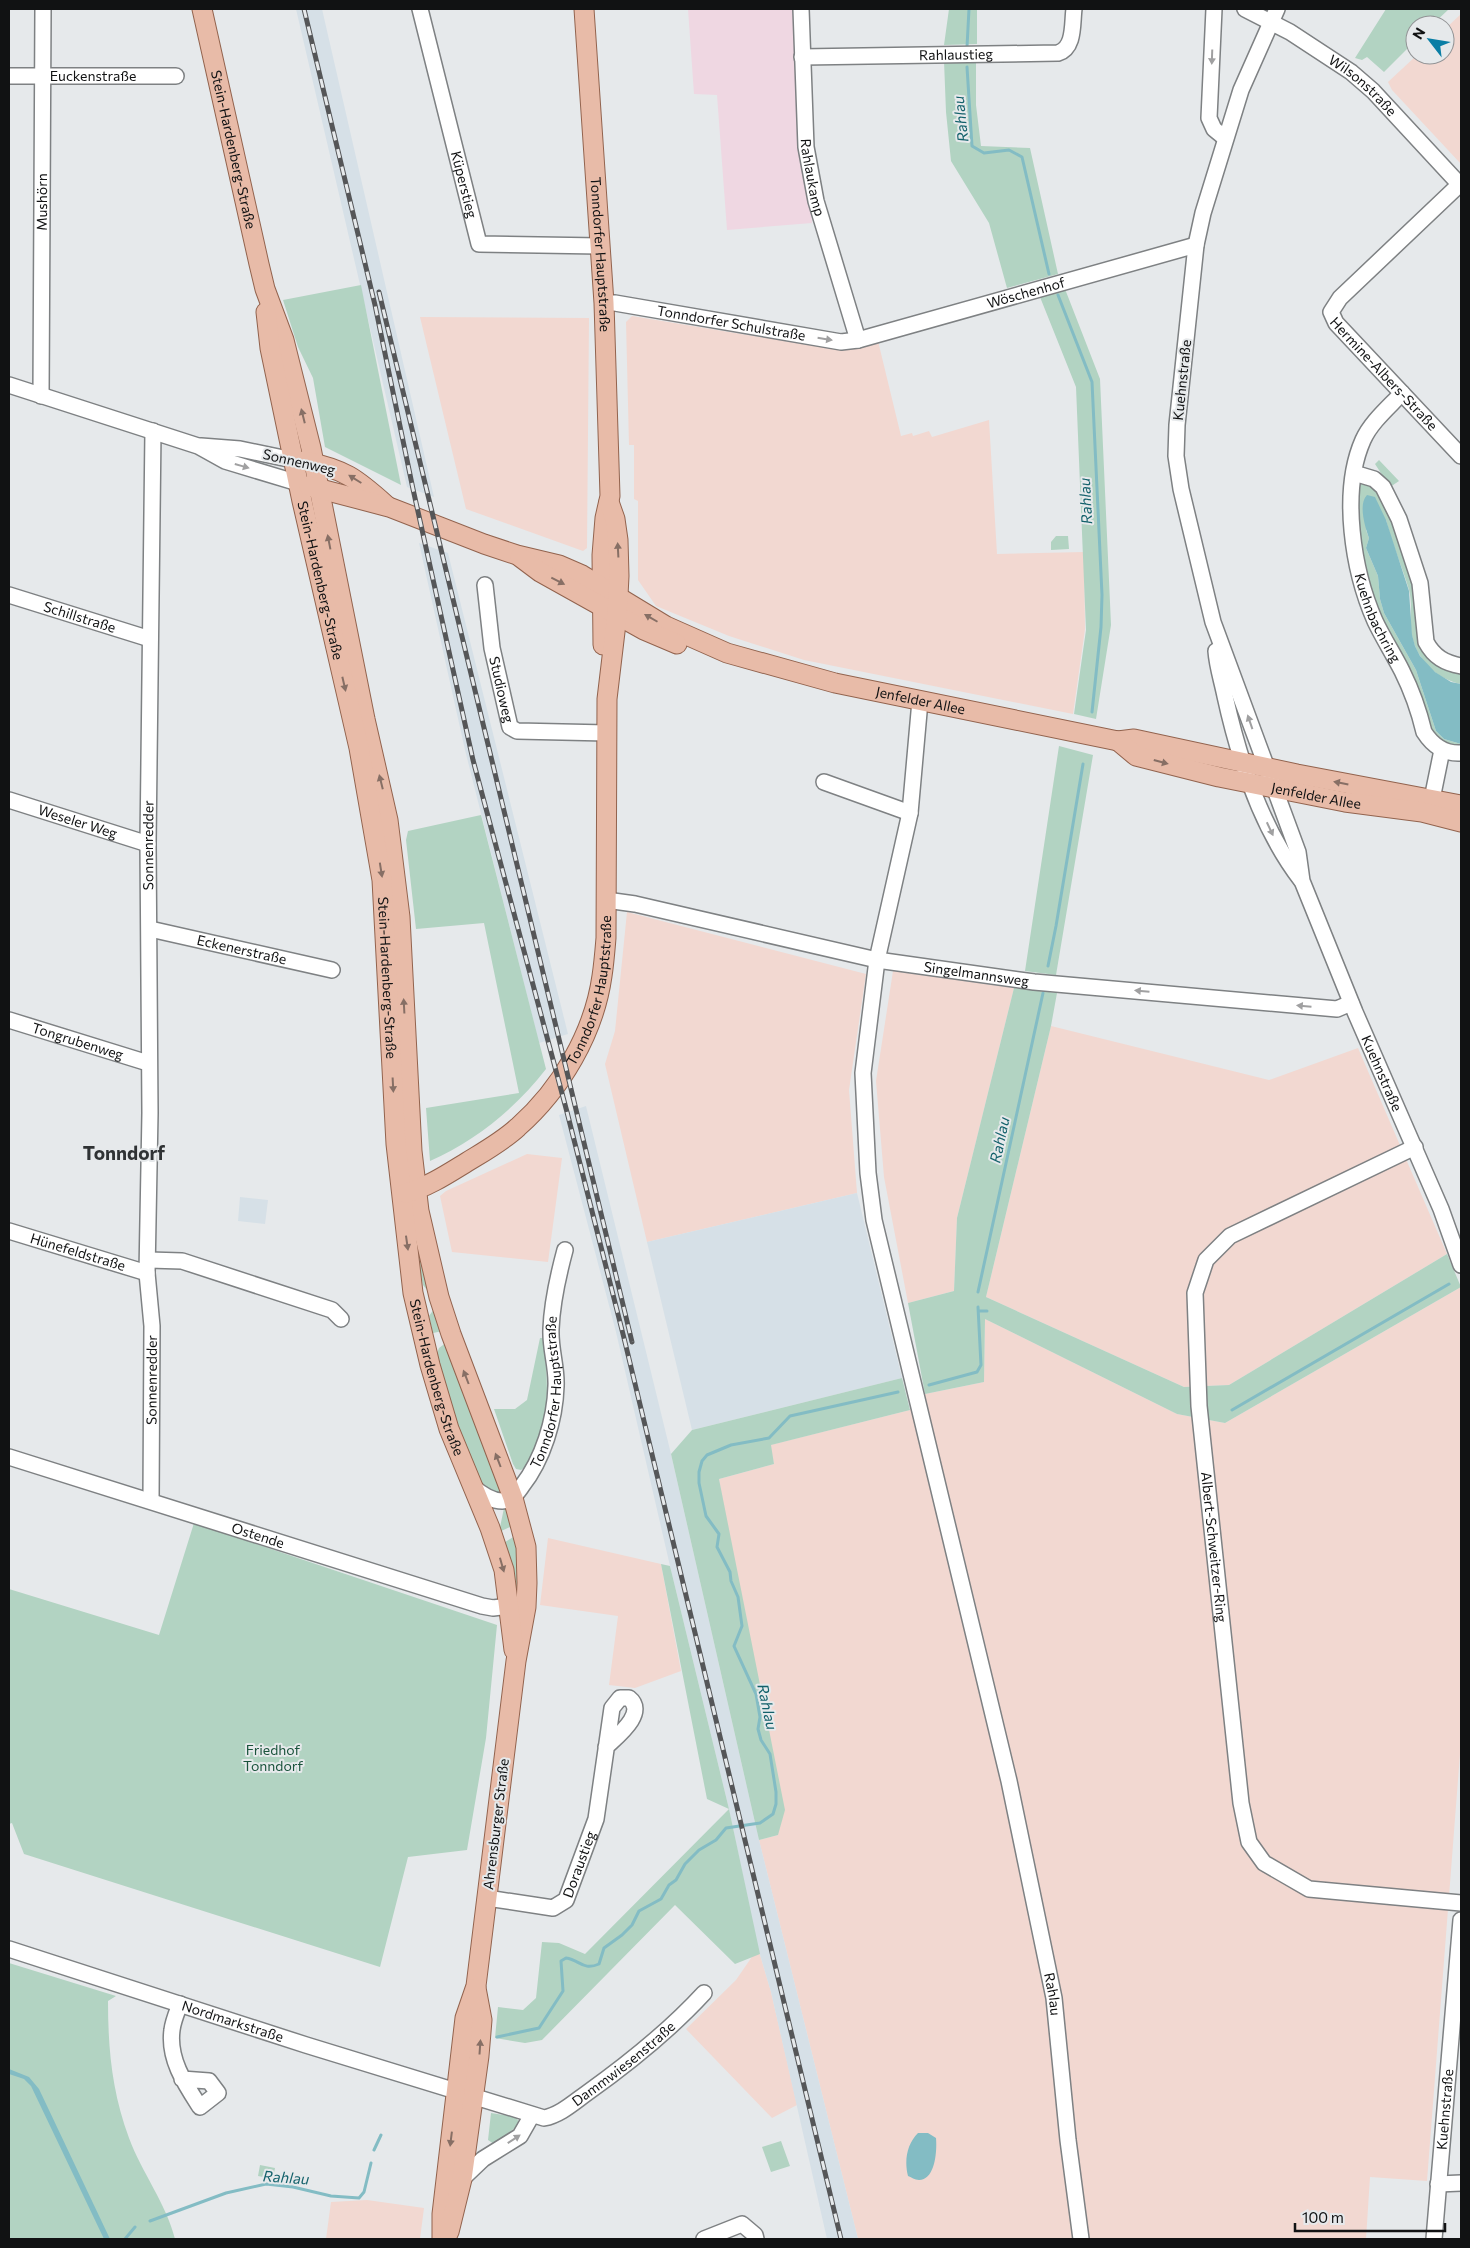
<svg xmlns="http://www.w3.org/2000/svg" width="1470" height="2248" font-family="Commissioner,sans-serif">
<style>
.commercial{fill:#f2d8d1}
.built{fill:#d6e0e7}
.education{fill:#efd7e2}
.green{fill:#b2d3c2}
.water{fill:#83bcc4}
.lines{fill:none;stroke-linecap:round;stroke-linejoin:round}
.stream{stroke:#83bcc4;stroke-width:3}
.minor-casing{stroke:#7e8183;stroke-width:18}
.major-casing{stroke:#92634e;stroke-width:21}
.minor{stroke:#fff;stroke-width:15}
.major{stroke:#e8bba8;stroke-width:19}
.rail-casing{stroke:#555658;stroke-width:5}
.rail{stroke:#e6e9eb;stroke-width:3;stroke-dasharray:9;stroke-linecap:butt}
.oneway{fill:#a0a0a1}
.oneway2{fill:#876f65}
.labels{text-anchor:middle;stroke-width:4;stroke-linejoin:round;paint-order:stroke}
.street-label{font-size:14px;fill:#111213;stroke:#e6e9eb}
.park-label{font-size:14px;fill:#1a533c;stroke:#e6e9eb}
.water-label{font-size:15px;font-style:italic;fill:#13616b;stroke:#e6e9eb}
.district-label{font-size:19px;font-weight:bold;fill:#2f3234;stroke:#e6e9eb}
</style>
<rect width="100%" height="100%" fill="#e6e9eb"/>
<path class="commercial" d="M1461,14V164L1392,90L1388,82L1417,55H1445V29Z
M632,316L839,350L878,341L901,436L912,433L913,436L929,431L932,437L989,420L997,554L1084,552L1085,629L1073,714L804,660L729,636L656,606L638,580V501L634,499V445H629L626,322Z
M420,317L589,318L587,548L583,551L466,509Z
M627,912L866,974L849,1090L857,1193L647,1242L605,1064L615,1031Z
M893,971L1014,988L957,1218L954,1291L908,1303L884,1177L876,1081Z
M1051,1026L1269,1080L1358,1048L1447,1254L1229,1385L1184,1387L986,1297Z
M527,1154L562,1158L548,1262L452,1252L440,1196L446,1191Z
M1461,1287V1741L1427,2181L1370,2177L1366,2239H858L759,1840L778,1835L719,1479L774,1464L770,1445L910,1410L925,1394L984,1382L985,1319L1177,1414L1225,1423Z
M548,1538L661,1564L681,1671L635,1688L609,1685L618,1616L540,1605Z
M758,1948L771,1992L797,2105L772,2118L686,2029L736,1980Z
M367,2200L424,2208L420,2239H326L331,2202Z"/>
<path class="built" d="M296,9H322L434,497L407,487Z
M419,543L448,553L568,1034L539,1043L465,750Z
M586,1106L671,1454L759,1840L858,2239H827L771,1992L758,1948L729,1809L670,1566L616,1332L559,1115Z
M857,1193L902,1378L692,1430L647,1242Z
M240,1197L268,1200L265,1224L238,1221Z"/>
<path class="education" d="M688,9H796L812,223L727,230L717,95L694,94Z"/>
<path class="green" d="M949,9H977V44L944,45Z
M1386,9H1449L1432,25H1415V41L1384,72L1367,57L1362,60L1355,58Z
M944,61L976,63V105L981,146L1030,148L1058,274L1007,288L989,223L951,161L946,112Z
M361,285L401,485L325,447L313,378L298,347L283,300Z
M1065,289L1100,379L1111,625L1096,719L1074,714L1086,630L1076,387L1040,297Z
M1379,460L1399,481L1390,487L1375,464Z
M1367,481C1386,493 1409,559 1413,582C1416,598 1417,616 1418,632L1461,672V684C1437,679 1417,660 1412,636C1409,621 1413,605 1409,590C1402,566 1392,544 1386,520L1366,530L1369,538L1366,548L1378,576L1380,599L1384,613L1416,670L1436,731L1444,739L1461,744V749L1435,741L1385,631L1361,561L1357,491L1361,483Z
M1056,536H1068L1069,549L1051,550V542Z
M1059,746L1093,755L1056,975L1025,971Z
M481,815L546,1069C516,1108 475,1141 430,1161L426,1108L519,1093L484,923L416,929L406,840L408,831Z
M1014,988L1057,993L1051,1026L986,1297L1184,1387L1229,1385L1447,1254L1461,1287L1225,1423L1177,1414L985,1319L984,1382L925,1394L908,1303L954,1291L957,1218Z
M411,1205L432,1291L427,1290L423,1285L410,1227Z
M434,1309L443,1331L433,1333L429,1316Z
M540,1338H543C548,1380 551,1411 534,1452C531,1459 529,1466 521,1470L516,1469L513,1464L494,1409H515L527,1400Z
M447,1342L506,1490L500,1495L484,1490L463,1443L434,1361L439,1348Z
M902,1378L910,1410L771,1445L774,1464L719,1479L785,1810L778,1835L759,1840L671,1454L692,1430Z
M511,1507L517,1524L499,1532L504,1508Z
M194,1523L497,1625L486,1738L467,1850L408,1857L380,1967L24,1854L12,1823L9,1824V1589L159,1635Z
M518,1534L519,1614L502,1544Z
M661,1564L670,1566L729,1809L760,1954L735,1964L675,1905L542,2040L525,2043L495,2038L498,2007L523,2010L536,1998L542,1942L559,1943L585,1954L729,1809L707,1799Z
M9,1963L116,1996L108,2001C108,2049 112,2092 129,2138C142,2173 166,2203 175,2239H9Z
M491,2113L516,2117L520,2124L494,2144L488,2140Z
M781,2141L790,2166L771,2172L762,2147Z
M260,2165L275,2168L273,2179L258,2176Z"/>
<path class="water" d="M1367,495L1375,497L1386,520L1409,591L1412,635L1415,646L1420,656L1435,672L1451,682L1461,684V744L1444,739L1436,731L1416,670L1384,613L1380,599L1378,576L1366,548L1369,538C1365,527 1358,504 1367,495Z
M9,2069L29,2077L39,2089L110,2239H104L31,2086L24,2079L9,2074Z
M918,2133H928L936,2138C937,2149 936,2180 919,2180C915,2180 911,2177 908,2176C904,2160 907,2144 918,2133Z"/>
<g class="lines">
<path class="stream" d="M967,47L969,9
M967,67L972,146L984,153L1009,150L1022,157L1049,274
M1058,295L1092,382L1102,595L1101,627L1092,712
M1048,966L1056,926L1083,764
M978,1292L1043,993
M979,1311H987
M929,1385L977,1372L981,1365L978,1307
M1232,1410L1449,1284
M497,2037L539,2028L563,1991L561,1961L566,1958C580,1960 583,1971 599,1964L604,1948L622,1935L632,1925L639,1911L661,1899L669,1885L676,1880L685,1864L699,1850L716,1840L726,1828L760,1823L773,1814L776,1804V1792L770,1754L761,1740L758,1729L760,1717L756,1694L734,1646L742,1626L738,1597L731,1581L730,1572L717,1547L719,1534L706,1516L699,1483V1472L702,1461L707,1455L731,1445L769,1438L790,1416L898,1392
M374,2150L381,2135
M150,2221L226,2193L266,2184L293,2187L331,2196L359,2198L364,2192L371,2163
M125,2239L135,2227"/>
<defs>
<g id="minor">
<path id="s1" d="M420,9L479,244L600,246"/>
<path id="s2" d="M801,9L806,147L816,201L858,340"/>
<path d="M1214,9L1209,118L1214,129L1225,138"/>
<path id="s3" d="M1245,9L1290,32L1351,72L1373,91L1461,186"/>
<path id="s4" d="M1277,9L1241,90L1203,213L1196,245L1177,425L1176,456L1181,489L1213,622L1298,852L1302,881L1355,1012L1441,1209L1461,1265"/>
<path id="s5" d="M802,57L1058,53C1075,48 1072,23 1074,9"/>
<path id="s6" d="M9,76H176"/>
<path id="s7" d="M1460,184L1340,298L1331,312L1336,323L1461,456"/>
<path id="s8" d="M604,303H615L841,342L858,340L1196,245"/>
<path d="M9,385L198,446L225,461L298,483"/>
<path id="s9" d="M1402,393C1389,407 1371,422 1363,440C1340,492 1353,571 1375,621C1383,638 1394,655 1402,671C1412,691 1419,711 1424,732C1433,746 1445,754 1461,753"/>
<path id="s10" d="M41,396L43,9"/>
<path d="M201,446L240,449L293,460"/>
<path d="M1354,473L1374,479L1383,487L1399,519L1420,583L1426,642C1434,657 1445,663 1461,666"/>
<path id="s11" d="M485,585L492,648L510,727L517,731L607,733"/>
<path id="s12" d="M9,595L150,639"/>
<path d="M1216,651C1217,666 1222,681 1225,696C1239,760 1261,828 1301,880"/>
<path id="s13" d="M920,701L910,813L877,960L863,1073L868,1173L874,1220L1009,1781L1054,1998L1068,2140L1081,2239"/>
<path d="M824,782L910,813"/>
<path d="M1432,799L1442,750"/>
<path id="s14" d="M9,800L148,844"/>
<path id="s15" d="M606,900L635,904L877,960L1034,982L1337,1009L1351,1003"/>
<path id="s16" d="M150,929L332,970"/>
<path id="s17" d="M9,1020L148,1063"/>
<path id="s18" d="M1415,1147L1230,1236L1206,1260L1195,1293L1199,1406L1241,1803L1249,1842L1264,1863L1309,1889L1461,1903"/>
<path id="s19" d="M9,1231L147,1273"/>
<path d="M149,1260L182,1261L332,1310L341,1319"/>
<path id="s20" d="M9,1457L482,1606L493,1608L509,1606"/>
<path id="s21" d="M472,1486C480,1493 491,1501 502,1501C513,1500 517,1493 522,1486C543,1459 555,1420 556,1386C557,1367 550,1349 551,1329C552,1302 558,1276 565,1250"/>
<path id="s22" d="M151,1500L152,1326L147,1273L150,1113L148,844L153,431"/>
<path id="s23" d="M487,1898L553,1908L566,1900L596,1819L612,1708L620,1698H629C648,1713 616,1737 606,1747"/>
<path id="s24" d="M9,1949L306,2045L544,2118C560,2115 573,2103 587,2093C629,2063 669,2031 704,1993"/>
<path d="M180,2004C177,2012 173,2021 172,2030C168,2059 185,2084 200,2107L218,2093L209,2081L182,2079"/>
<path d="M462,2179L483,2159L520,2136L532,2115"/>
<path d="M1438,2184L1461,2183"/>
<path d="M704,2239L742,2224L755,2235L756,2239"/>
<path id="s25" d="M1434,2239L1461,1920"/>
</g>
<g id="major">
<path id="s26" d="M202,9L259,264L265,289L284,340L311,448L365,719L388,820L400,917L412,1151L419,1211L439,1297L451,1334L513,1498L526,1547L527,1583L526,1607L516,1661L476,1986L465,2018L442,2214V2239"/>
<path id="s27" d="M584,9L604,303L610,496L605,518L602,555L603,645"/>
<path id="s28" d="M266,312L270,348L302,501L359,748L382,880L396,1144L413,1293L430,1365L449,1429L490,1528L504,1570L514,1650"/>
<path d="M304,461C344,469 356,478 386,505"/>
<path id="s29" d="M309,486L389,507L484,544L517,555L559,565L582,575L666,626L727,653L835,683L1118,741L1134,739L1297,774L1461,805"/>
<path d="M520,557L540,572L644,630L677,644"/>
<path id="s30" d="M1118,741L1136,756L1219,777L1345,802L1422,812L1461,822"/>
<path id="s31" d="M406,1193C428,1187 449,1173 467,1162C485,1151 503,1141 518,1127C561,1089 594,1033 602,976C604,963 605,950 606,938L607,699L617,615L619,576L618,540L615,519L609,502"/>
<path d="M449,2232L462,2179L479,2056L482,2020L476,1988"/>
</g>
</defs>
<use href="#minor" class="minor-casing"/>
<use href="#major" class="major-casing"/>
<use href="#minor" class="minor"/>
<use href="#major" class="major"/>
<defs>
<path id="rail" d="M304,9L375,305L413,489L473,760L567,1112L624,1338L841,2239
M379,292L632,1342"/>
</defs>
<use href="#rail" class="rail-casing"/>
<use href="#rail" class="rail"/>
</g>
<defs><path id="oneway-solid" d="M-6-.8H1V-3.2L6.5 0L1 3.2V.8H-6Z" transform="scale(1.25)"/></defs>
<g class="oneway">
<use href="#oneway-solid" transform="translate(1212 57) rotate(92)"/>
<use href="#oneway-solid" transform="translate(825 339) rotate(9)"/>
<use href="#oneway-solid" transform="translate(242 466) rotate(16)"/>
<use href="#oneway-solid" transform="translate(1250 722) rotate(-109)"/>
<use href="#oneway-solid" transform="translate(1270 829) rotate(65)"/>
<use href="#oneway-solid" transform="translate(1142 991) rotate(-175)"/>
<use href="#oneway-solid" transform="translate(1304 1006) rotate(-175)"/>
<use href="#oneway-solid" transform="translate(514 2139) rotate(-33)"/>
</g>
<g class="oneway2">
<use href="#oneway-solid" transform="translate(303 416) rotate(-104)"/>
<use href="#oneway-solid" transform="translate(355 479) rotate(-148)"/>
<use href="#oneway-solid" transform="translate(329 542) rotate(-101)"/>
<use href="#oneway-solid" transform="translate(618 550) rotate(-93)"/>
<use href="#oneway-solid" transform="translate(558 581) rotate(27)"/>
<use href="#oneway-solid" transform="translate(651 618) rotate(-150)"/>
<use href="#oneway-solid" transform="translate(344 684) rotate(77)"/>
<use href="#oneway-solid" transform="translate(1161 762) rotate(15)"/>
<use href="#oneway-solid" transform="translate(381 782) rotate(-104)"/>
<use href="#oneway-solid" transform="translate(1341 783) rotate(-169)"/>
<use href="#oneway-solid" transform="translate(381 870) rotate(81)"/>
<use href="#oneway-solid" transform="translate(404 1006) rotate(-93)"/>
<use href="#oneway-solid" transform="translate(393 1085) rotate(87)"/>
<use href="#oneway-solid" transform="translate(407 1243) rotate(82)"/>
<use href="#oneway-solid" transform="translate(466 1377) rotate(-111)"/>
<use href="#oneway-solid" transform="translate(498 1460) rotate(-111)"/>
<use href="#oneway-solid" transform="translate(502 1565) rotate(74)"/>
<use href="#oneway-solid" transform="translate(480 2047) rotate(-86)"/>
<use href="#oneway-solid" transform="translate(451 2139) rotate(97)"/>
</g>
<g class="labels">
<g class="street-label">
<text dy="5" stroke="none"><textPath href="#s5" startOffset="154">Rahlaustieg</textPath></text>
<text dy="5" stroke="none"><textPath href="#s6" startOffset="84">Euckenstraße</textPath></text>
<text dy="5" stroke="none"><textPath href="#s3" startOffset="141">Wilsonstraße</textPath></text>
<text dy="5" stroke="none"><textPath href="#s26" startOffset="144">Stein-Hardenberg-Straße</textPath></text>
<text dy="5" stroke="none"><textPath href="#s2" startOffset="169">Rahlaukamp</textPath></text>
<text dy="5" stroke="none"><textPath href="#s1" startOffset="181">Küperstieg</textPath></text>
<text dy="5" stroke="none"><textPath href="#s10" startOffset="194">Mushörn</textPath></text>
<text dy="5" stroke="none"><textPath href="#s27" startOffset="246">Tonndorfer Hauptstraße</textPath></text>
<text dy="5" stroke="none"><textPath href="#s8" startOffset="432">Wöschenhof</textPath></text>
<text dy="5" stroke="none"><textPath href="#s8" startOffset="129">Tonndorfer Schulstraße</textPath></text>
<text dy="5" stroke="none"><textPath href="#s7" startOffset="264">Hermine-Albers-Straße</textPath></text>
<text transform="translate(1182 380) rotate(-84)" y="5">Kuehnstraße</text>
<text transform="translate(299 462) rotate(13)" y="5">Sonnenweg</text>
<text dy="5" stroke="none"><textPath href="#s28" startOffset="274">Stein-Hardenberg-Straße</textPath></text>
<text dy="5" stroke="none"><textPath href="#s12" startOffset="74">Schillstraße</textPath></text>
<text dy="5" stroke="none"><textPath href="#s9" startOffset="245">Kuehnbachring</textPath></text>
<text dy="5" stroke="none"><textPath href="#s11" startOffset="106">Studioweg</textPath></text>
<text dy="5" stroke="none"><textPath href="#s29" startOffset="652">Jenfelder Allee</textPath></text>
<text dy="5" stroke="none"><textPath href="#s30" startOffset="208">Jenfelder Allee</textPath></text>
<text dy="5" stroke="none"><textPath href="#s14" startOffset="72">Weseler Weg</textPath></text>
<text dy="5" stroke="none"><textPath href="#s22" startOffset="655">Sonnenredder</textPath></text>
<text dy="5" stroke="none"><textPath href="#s16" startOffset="94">Eckenerstraße</textPath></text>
<text dy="5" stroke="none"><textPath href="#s15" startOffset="378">Singelmannsweg</textPath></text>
<text dy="5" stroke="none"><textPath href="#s28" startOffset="678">Stein-Hardenberg-Straße</textPath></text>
<text dy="5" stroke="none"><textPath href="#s31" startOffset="290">Tonndorfer Hauptstraße</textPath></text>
<text dy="5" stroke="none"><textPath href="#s17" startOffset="72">Tongrubenweg</textPath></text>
<text dy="5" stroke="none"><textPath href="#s4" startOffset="1115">Kuehnstraße</textPath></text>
<text dy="5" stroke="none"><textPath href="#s19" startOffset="72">Hünefeldstraße</textPath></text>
<text dy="5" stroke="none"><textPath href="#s28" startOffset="1082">Stein-Hardenberg-Straße</textPath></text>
<text dy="5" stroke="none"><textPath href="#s22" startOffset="120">Sonnenredder</textPath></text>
<text dy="5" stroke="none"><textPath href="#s21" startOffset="160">Tonndorfer Hauptstraße</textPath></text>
<text dy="5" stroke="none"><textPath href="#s20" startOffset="261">Ostende</textPath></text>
<text dy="5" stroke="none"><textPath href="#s18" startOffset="529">Albert-Schweitzer-Ring</textPath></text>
<text transform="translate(496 1824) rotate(-83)" y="5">Ahrensburger Straße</text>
<text dy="5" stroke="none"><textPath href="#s23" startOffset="120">Doraustieg</textPath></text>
<text dy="5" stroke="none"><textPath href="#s13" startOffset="1319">Rahlau</textPath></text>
<text dy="5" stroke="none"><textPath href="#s24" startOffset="235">Nordmarkstraße</textPath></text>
<text dy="5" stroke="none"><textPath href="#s24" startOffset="658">Dammwiesenstraße</textPath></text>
<text dy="5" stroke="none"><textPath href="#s25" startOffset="130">Kuehnstraße</textPath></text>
</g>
<g class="park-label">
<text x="273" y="1755">Friedhof<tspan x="273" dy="16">Tonndorf</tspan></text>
</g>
<g class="water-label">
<text transform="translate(961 119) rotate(-96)" y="5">Rahlau</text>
<text transform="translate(1086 501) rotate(-93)" y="5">Rahlau</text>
<text transform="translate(1000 1140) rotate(-78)" y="5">Rahlau</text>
<text transform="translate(767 1707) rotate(78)" y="5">Rahlau</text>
<text transform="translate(286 2178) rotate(4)" y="5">Rahlau</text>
</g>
<g class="district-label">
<text x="124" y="1160">Tonndorf</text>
</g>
</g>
<rect width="1470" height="2248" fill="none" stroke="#111213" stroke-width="20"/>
<g transform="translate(1430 40) rotate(301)"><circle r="24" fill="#e6e9eb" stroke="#919395"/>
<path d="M0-4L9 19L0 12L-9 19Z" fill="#0a7ea5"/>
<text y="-8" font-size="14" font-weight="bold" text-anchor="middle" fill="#111213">N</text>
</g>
<path d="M1295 2223v8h150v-8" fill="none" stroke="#111213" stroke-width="2.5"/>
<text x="1302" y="2223" font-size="15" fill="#111213" stroke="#e6e9eb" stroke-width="4" paint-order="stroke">100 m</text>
</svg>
